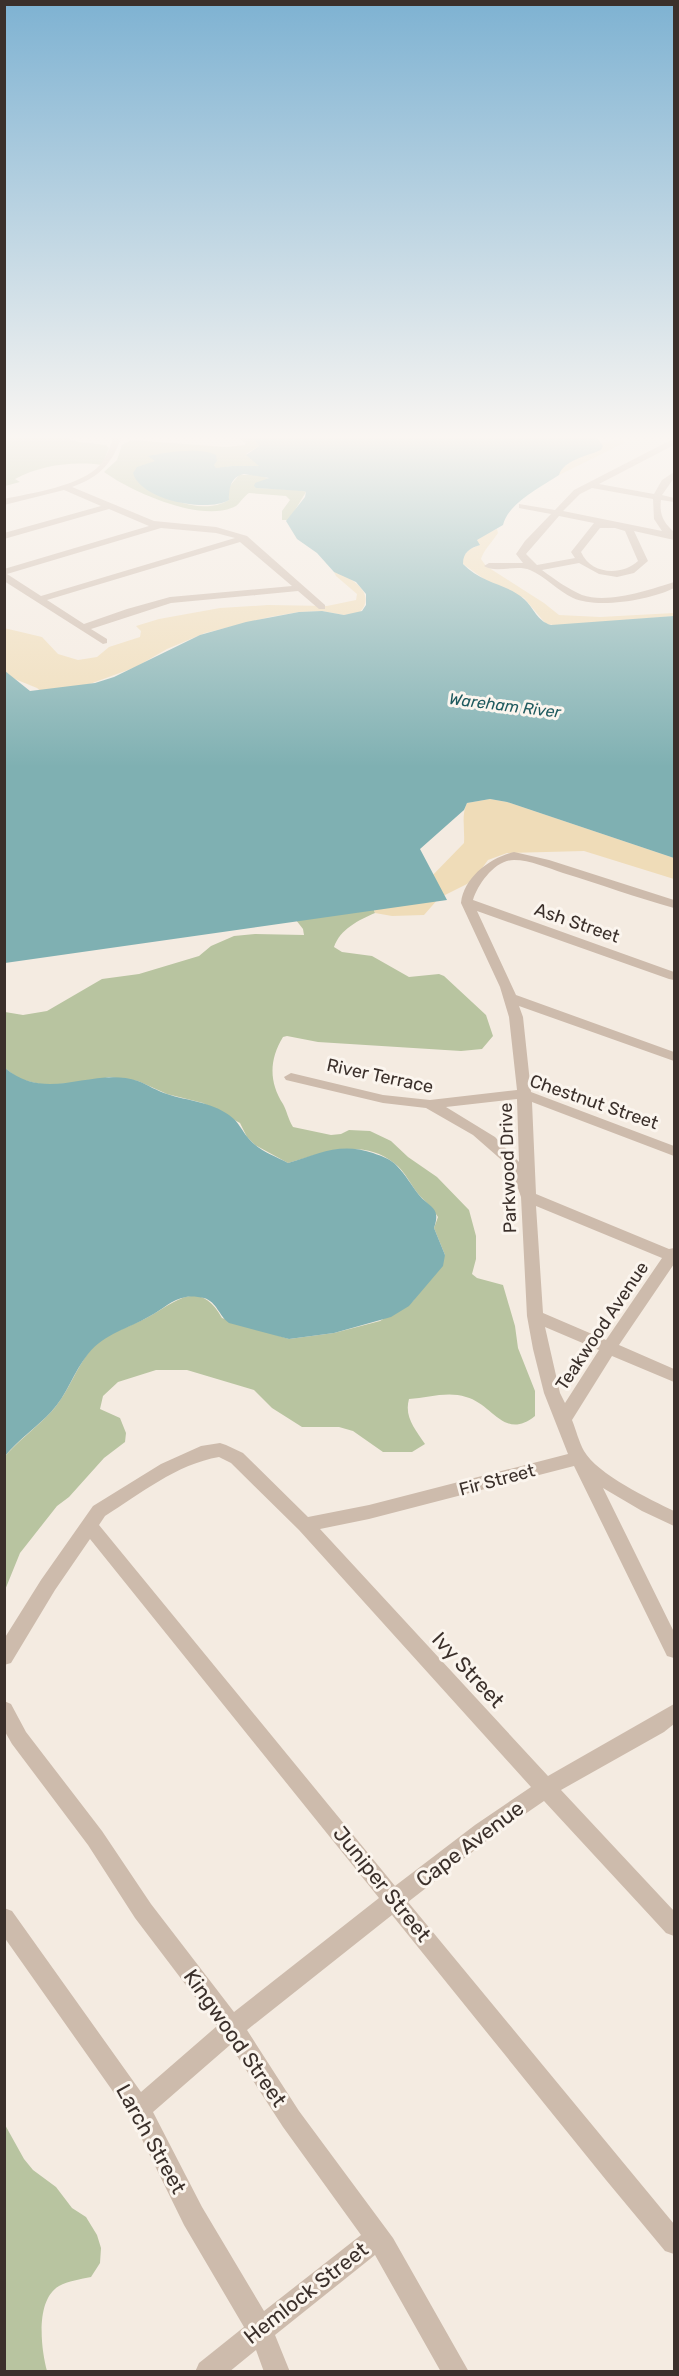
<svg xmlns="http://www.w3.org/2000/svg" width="679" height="2376" font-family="Rubik,sans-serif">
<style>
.green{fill:#b8c4a0}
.sand{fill:#efdcb8}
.water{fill:#7fb0b2}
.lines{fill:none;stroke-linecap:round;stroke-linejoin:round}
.minor{fill:#cdbbac;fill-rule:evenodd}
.labels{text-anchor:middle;stroke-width:6;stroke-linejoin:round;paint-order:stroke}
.far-water-label{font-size:16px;font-style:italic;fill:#1f5a5e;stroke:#fbf5ee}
.street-label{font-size:18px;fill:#3b302b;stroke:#fbf5ee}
.near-street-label{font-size:21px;fill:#3b302b;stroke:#fbf5ee}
</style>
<rect width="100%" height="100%" fill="#f4ebe1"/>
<path class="green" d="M5,435H58L79,442L106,445L109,448L102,465C73,461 41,465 15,479L20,482L5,486Z
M245,437L254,440L259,446L246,454L261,466H231L216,469L214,465L178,453L153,455L156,461L149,490C173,500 203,515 229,500V487L239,475H259L269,479L256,488L300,490L306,492L289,520H282V511L290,500L286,496L249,493C244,496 240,503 236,506C203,524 132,492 104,472L117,460L122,445L131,440L226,447L245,445L246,443L238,438Z
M371,900L375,913C359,920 340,929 334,947L342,952L372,956L409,977L439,974L444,976L486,1015L493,1036L482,1049L461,1051L318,1042L287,1036L283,1037C269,1060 269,1082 283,1104C287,1111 288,1119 293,1127L331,1135L341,1134L349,1130L370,1131L391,1141L408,1157L437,1177L469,1210L476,1236V1259L472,1274L477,1278L503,1285L515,1326L518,1348L535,1391V1416C504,1441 493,1404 466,1397C447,1391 428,1398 409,1399C404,1417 415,1429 425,1444L412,1452H383L353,1431L339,1427H302L272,1408L254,1390L187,1370H156L118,1382L103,1396L100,1409L120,1418L126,1433L125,1442L104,1458L69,1497L57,1506L20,1553L5,1590V1456C19,1440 37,1427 51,1412C70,1392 77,1362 97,1343C113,1330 133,1326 150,1316C178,1300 200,1279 222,1318L289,1339L334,1333L380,1321L413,1301L445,1255L434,1228L438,1217C432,1208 427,1203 420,1196C411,1186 406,1172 394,1163C362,1137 322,1153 288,1163L255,1145L247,1137L240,1123L203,1103L167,1094L138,1081L109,1077L90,1082L44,1085L19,1079L5,1068V1012L23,1015L47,1011L102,979L139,974L199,956L211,946L234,936L255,934L304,935L303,929L296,920Z
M4,2123L24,2159L33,2170L56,2187L72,2208L86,2217L97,2235L101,2248L100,2263L91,2277C81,2279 68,2281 59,2286C35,2300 41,2349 47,2371H5Z"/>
<path class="sand" d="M617,440L626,442L559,475C563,461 590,452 603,446L601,443Z
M497,529L498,533C493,541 483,551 481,559L486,566L544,603L559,615L600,617L674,613V616L561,626L546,624L524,598L491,584L463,564C462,552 470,549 479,545L477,540L487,533Z
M334,572C352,577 378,594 359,613L344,615L322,611L299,612L270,617L205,633L167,649L136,667L87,685L56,704L37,688L5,675L4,628L42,637L58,654L78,660L97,657L109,647L140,637L141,631L136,626L159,619L220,608L268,605L327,606L356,600L357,594L336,576Z
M490,799L507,802L674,858V879L584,851L507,853L488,860L480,871L467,884L439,898L424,915L392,916L375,913L371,900L427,881L464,843C465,829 461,815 467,803Z"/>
<path class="water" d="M228,435H595L603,446L601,450C587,456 564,460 559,475C541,487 508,503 503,525L477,540L480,545C470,548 463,552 463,564C482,584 508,584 524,599C534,608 537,621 551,625L674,616V858L507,802L490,799L467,803L464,810L420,849L447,900L5,963V671L30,691L95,683L114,677L200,635L246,622L299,612L322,611L344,615L362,611L366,605V594L356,582L334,572L317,553L297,539L286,521L305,497L306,492L303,491L256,488L254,486L255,483L269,478L244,474C230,477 229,489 229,500C207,513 140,500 133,473L137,467L155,461L148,456C167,452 200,447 216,455L217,461L214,465L216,468L232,466H259L246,455L259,446L254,440L234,438Z
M5,1068C48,1104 92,1066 138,1081C148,1085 157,1091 167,1094C188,1101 211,1102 229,1115C240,1123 241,1130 249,1139C259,1151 275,1156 288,1163C320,1154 339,1142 373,1153C381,1156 391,1159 397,1166C406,1175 411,1185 419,1195C431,1209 441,1207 434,1228L445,1255L443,1266L409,1306L391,1317L334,1333L289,1339L229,1323C219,1316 217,1302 204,1298C199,1297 191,1296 186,1297C172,1299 162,1310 150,1316C128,1329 105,1333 88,1354C74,1371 67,1395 51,1412C37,1427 19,1439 5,1456Z"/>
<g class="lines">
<path class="minor" d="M114,435H122C113,463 100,477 72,487L154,521L216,527L247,536L325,605V609H319L298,591L171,603L91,629L107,639V643L103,644L4,581V569L149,526L109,509L4,539V533L101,506L64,490L4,505V499C32,493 81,486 100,465C107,457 111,445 114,435ZM161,528L216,533L235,538L41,596L7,574ZM240,542L292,586L170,597L127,609L84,624L47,600Z
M197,435H209L210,436L206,438Z
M671,440H674V445L599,484L654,494L662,480L674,472V478L662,495L674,498V502L661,500C659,515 664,523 674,532V540L634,531L648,561L634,573L617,577L599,574L579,563L542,570C554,579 568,589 582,595C608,604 649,590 674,582V588C651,600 597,609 573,598C558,591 545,576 530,570C516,564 496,574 484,566L489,563H523L516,554L525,541L551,514L519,508V504L555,510L574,490ZM592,488L653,499L654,519L662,531L563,511L580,494ZM559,516L594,523L571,552L575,558L537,565L526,554ZM600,528H615L625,531L638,561C622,576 591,575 581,552Z
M514,852L549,860L674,900V908C637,898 600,884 563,873C548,868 530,860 514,860C495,860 478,884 473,900L674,972V980L669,979L477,911L516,995L674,1052V1061L519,1006L523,1017L531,1092L674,1146V1156L532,1102L536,1194L669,1249L674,1248V1264L619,1345L674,1369V1382L612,1356L572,1420C576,1430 579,1442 584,1451C597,1474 651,1500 674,1511V1526L642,1511L603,1488L674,1632V1658L667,1656L574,1466L369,1519L320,1529L548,1776L674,1704V1724L664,1732L561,1790L674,1911V1936L666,1933L544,1801L489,1839L408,1902L674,2224V2254L665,2251L606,2180L392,1915L247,2030L299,2111L393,2238L469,2372H441L375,2255L275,2335L290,2372H264L256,2350L229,2372H195L199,2363L244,2327L184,2225L131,2117L4,1937V1908L12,1911L141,2092L217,2026L135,1918L88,1845L12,1744L4,1730V1701L11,1704L26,1732L102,1831L151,1904L234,2012L379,1898L90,1539L55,1590L11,1663L4,1665V1639L41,1580L93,1506L161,1464L201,1446L220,1443L226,1445L243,1453L308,1517L369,1505L568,1454L544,1393L533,1349L527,1316L521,1197L514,1177L505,1163L473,1135L426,1108L383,1103L286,1080L284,1077L291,1073L383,1095L430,1100L517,1090L509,1017L500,987L461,903C464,877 490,858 514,852ZM517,1099L519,1162L495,1137L446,1107ZM536,1206L662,1258L606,1340L543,1313ZM545,1327L599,1350L565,1403L560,1393ZM219,1457L231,1463L299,1530L531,1787L475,1825L395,1886L99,1525L105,1516C140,1494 177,1464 219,1457ZM230,2045L283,2127L361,2235L264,2311L202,2207L153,2112Z"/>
</g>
<linearGradient id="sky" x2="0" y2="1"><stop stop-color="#7eb2d2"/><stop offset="0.57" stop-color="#faf6f2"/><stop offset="1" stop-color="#faf6f2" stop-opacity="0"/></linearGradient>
<rect width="679" height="767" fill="url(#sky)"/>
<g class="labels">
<g class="far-water-label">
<text transform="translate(505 705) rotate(7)" y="6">Wareham River</text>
</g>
<g class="street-label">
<text transform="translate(577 923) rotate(19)" y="6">Ash Street</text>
<text transform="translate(380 1076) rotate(12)" y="6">River Terrace</text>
<text transform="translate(594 1102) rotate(19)" y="6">Chestnut Street</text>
<text transform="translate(508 1168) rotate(-92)" y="6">Parkwood Drive</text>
<text transform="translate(602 1326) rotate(-56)" y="6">Teakwood Avenue</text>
<text transform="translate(497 1480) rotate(-15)" y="6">Fir Street</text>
</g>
<g class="near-street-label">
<text transform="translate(468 1670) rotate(47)" y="7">Ivy Street</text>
<text transform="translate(470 1844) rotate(-37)" y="7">Cape Avenue</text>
<text transform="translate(382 1884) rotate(51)" y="7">Juniper Street</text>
<text transform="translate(235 2038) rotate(55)" y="7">Kingwood Street</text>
<text transform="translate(151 2139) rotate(61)" y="7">Larch Street</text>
<text transform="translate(306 2293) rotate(-38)" y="7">Hemlock Street</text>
</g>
</g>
<rect width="679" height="2376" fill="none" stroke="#3b302b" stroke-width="12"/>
</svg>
